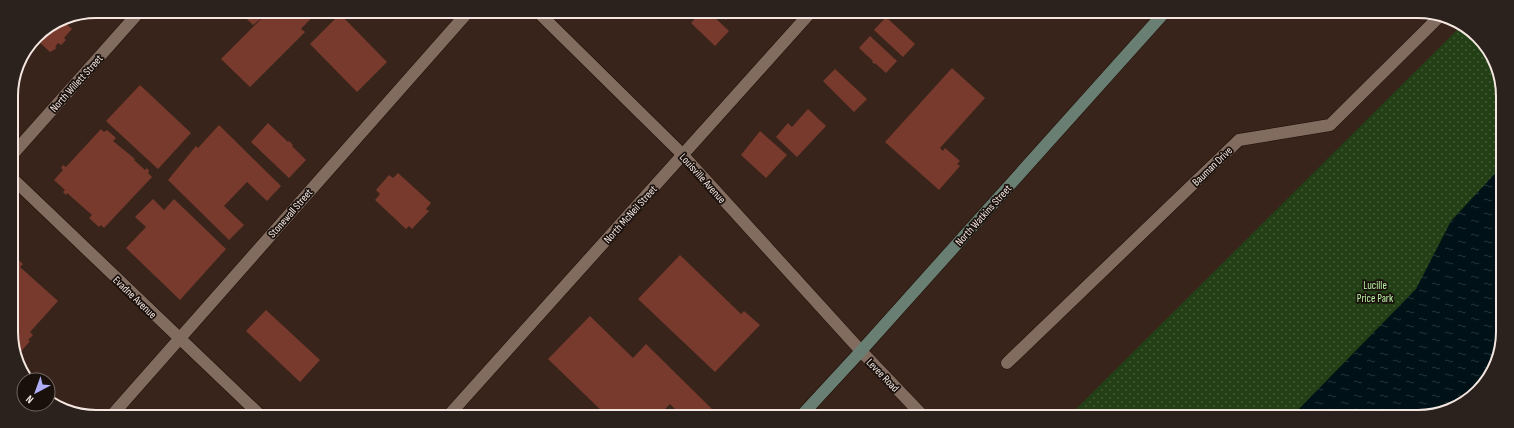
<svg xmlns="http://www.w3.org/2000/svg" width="1514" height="428" font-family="'Sofia Sans Condensed',sans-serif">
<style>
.park{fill:url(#park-dots)}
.water{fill:url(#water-ripples)}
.building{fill:#783a2d}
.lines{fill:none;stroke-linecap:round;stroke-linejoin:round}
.minor-casing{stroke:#1e0d05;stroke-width:13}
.secondary-casing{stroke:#1e0d05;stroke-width:13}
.minor{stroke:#826c60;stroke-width:12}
.secondary{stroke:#6a7f73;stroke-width:12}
.labels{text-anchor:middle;stroke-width:3.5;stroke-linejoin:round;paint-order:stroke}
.street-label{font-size:11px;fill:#f4e6e0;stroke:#19100c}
.park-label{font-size:11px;fill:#bbf3a4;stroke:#19100c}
.rim{fill:none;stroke:#f4e6e0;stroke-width:2}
</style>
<defs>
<pattern id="park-dots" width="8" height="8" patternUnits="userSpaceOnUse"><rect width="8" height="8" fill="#223f15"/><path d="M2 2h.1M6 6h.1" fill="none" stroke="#435b37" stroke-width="1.8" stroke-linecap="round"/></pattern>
<pattern id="water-ripples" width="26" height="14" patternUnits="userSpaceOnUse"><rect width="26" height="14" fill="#001217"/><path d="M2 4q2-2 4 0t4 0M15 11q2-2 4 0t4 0" fill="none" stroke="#263438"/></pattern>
</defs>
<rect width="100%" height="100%" fill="#38241b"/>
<path class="park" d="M1461,26L1478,36L1501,80L1500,353L1470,399L1423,417L1069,416Z"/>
<path class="water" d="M1501,167L1500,353L1470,399L1423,417H1291L1416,289L1451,221Z"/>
<path class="building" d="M96,11H107L102,17L97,13L92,18L87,13Z
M239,11H265L267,13L268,11H318L301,29L305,32L250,87L221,59L264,16L253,25Z
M701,12H709L729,31L715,46L691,23Z
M718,12H733L726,20Z
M340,14L387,62L357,92L310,44Z
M886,17L915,44L903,57L874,30Z
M61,19L72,29L64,38L66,40L61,45L58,43L55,47L57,48L50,52L35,38Z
M870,36L897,61L886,73L875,63L874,64L872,62L873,61L859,48Z
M952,68L985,98L940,148L943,151L945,148L960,161L957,164L960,166L939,190L885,142Z
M835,69L867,99L854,112L823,81Z
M140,85L191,133L158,169L106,121Z
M808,109L826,126L797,157L776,137L788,123L792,127Z
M268,123L288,142L289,141L293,145L292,146L306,160L289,178L251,142Z
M219,125L281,186L267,201L247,182L224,206L244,225L229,240L168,180L196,146L198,148Z
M101,129L104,132L107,130L116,138L113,141L135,159L134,160L145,170L147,168L149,171L148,173L152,177L104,228L101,225L99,227L89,218L92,215L67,193L66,195L63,192L65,190L54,180L63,170L61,168L63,165L66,167Z
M760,131L787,155L766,178L741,155Z
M398,173L431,203L426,209L429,211L412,229L409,226L406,229L375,200L380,194L376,190L389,175L393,178Z
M153,199L164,210L174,199L226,249L180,300L126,248L146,227L135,217Z
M13,255L23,264L20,267L58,301L30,332L33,335L28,340L30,341L18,355L13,348Z
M680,255L741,314L744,311L760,325L715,372L638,299Z
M266,310L320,360L300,382L246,331Z
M590,316L633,358L646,344L714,411L710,415H681L670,404L659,415H606L548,359Z"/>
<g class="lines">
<defs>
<path id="minor" d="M538,12L682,154L861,351L923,416
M12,155L140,11
M12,178L260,415
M1007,363L1239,140L1330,125L1441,15
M113,414L468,12
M449,415L810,13"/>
<path id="secondary" d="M801,416L861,351L1164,13"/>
</defs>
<use href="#minor" class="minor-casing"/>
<use href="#secondary" class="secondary-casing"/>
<use href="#minor" class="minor"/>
<use href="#secondary" class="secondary"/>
</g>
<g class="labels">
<g class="street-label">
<text transform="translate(76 83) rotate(-48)" y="4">North Willett Street</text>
<text transform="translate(1212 166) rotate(-44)" y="4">Bauman Drive</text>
<text transform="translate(703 178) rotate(48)" y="4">Louisville Avenue</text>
<text transform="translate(290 213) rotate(-49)" y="4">Stonewall Street</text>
<text transform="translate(630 214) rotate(-48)" y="4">North McNeil Street</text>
<text transform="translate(983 215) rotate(-48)" y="4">North Watkins Street</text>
<text transform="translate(135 297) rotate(44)" y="4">Evadne Avenue</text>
<text transform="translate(883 375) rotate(46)" y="4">Levee Road</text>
</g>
<g class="park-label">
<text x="1375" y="289">Lucille<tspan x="1375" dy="13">Price Park</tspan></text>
</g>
</g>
<path d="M0 0H1514V428H0ZM96 18H1418A78 78 0 0 1 1496 96V332A78 78 0 0 1 1418 410H96A78 78 0 0 1 18 332V96A78 78 0 0 1 96 18Z" fill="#2b211d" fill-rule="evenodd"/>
<path class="rim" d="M96 18H1418A78 78 0 0 1 1496 96V332A78 78 0 0 1 1418 410H96A78 78 0 0 1 18 332V96A78 78 0 0 1 96 18Z"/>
<g transform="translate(36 392) rotate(221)"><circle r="19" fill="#19100c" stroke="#716661"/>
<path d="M0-3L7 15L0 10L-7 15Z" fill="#afaefa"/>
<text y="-6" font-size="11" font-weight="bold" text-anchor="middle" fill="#f4e6e0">N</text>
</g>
</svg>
